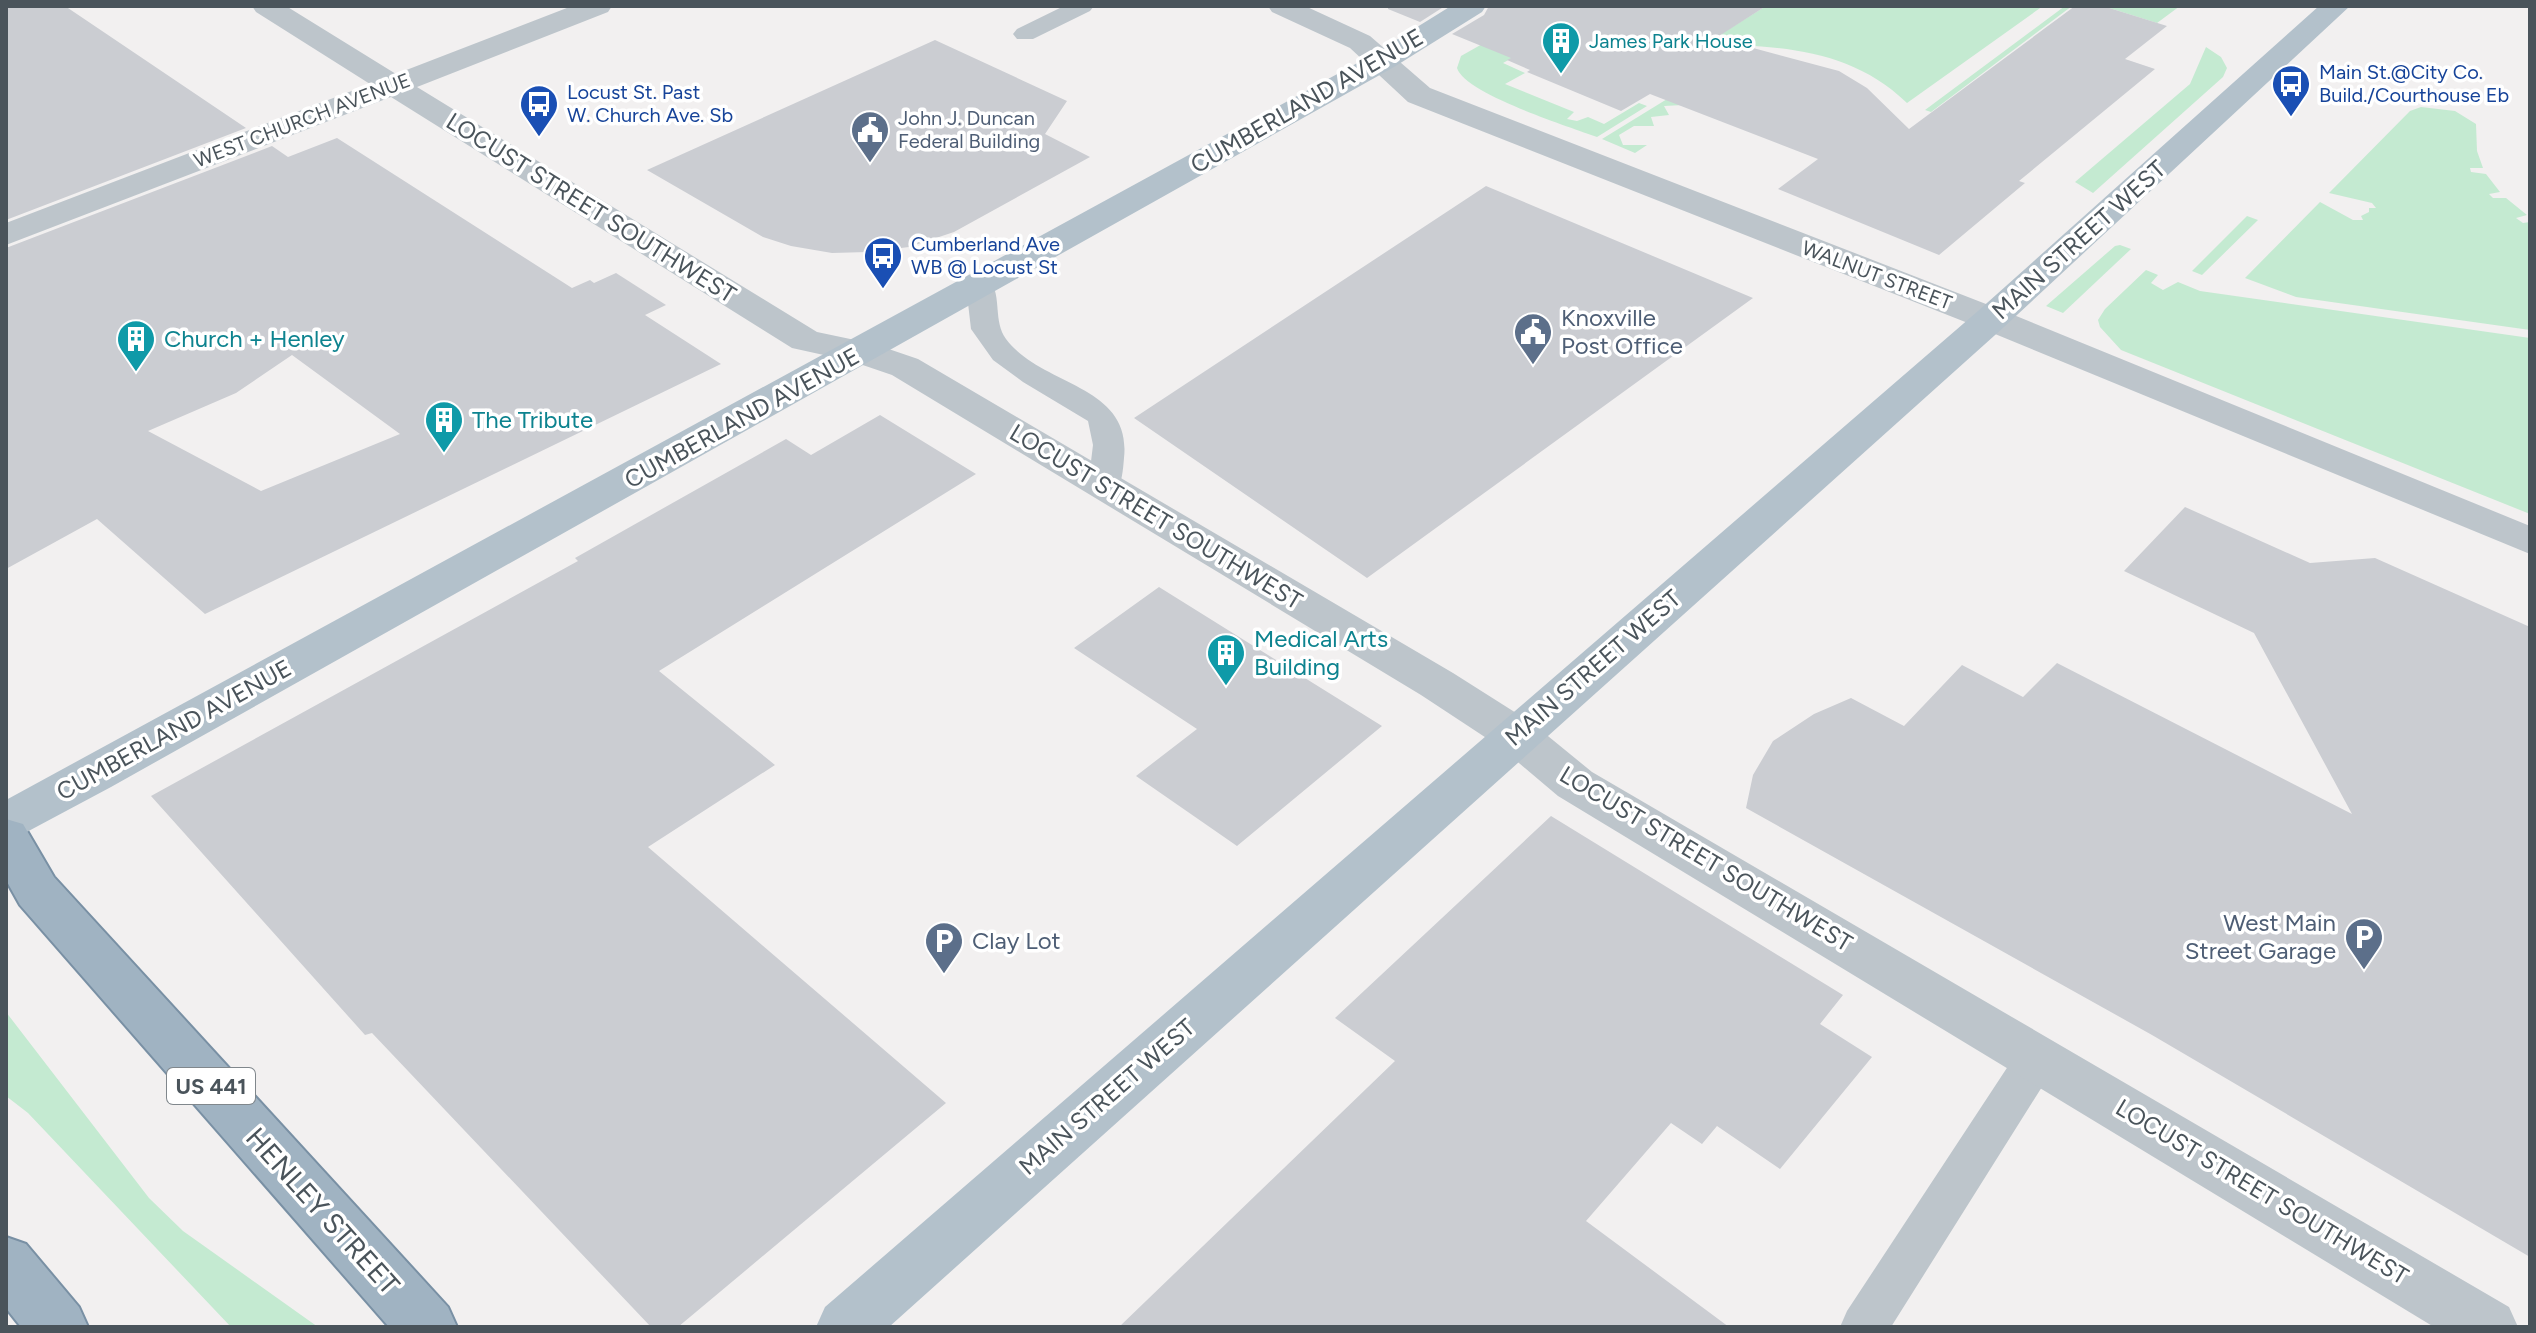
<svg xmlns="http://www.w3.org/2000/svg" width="2536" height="1333" font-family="Figtree,sans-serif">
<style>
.green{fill:#c4ead1}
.building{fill:#cbcdd2;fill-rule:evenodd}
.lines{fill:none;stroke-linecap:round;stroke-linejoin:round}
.trunk-casing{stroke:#7990a4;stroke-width:4}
.service{fill:#bdc5cb;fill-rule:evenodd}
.tertiary{fill:#bdc5cb;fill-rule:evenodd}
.primary{fill:#b3c1cb;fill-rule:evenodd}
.trunk{fill:#a0b3c2;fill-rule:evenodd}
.labels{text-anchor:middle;stroke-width:7;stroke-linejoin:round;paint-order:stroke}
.far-culture-label{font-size:20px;fill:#0d838f;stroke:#fff;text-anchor:start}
.far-transit-label{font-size:20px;fill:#164399;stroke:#fff;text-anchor:start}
.far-service-label{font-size:20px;fill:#4e5e75;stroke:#fff;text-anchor:start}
.far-street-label{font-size:20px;fill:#4a545b;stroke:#fff}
.shield{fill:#fff;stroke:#80878c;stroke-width:2}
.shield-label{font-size:22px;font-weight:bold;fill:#4a545b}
.street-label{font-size:24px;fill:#4a545b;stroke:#fff}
.service-label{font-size:24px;fill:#4e5e75;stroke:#fff;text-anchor:start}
.culture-label{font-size:24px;fill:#0d838f;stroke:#fff;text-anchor:start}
.near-street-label{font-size:28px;fill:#4a545b;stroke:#fff}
</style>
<rect width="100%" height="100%" fill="#f2f0f0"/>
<path class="green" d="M1766,6H2043L1907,103C1850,48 1779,46 1705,44Z
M2065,6H2072L1931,112L1925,110Z
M2103,6H2180L2157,23Z
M1530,17L1555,34L1503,63L1525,73L1505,84L1574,112L1567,119L1577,121L1588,117L1604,124L1639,103L1647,106L1597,137C1568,126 1465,94 1457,68L1461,56Z
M2206,47L2221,57L2227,68L2223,77L2093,193L2075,182L2190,84Z
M1672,96L1683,105L1664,106L1669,115L1651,117L1654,126H1634L1619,135L1623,145H1647L1635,153L1602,139Z
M2421,107L2455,111L2476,124L2477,151L2483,168H2470L2471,172L2486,174L2500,192L2489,194L2493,198H2506L2527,215L2516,218L2523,223L2530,222V330L2296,297L2245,278L2320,202L2353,220H2363L2361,216L2369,212V208H2376L2372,203L2329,193L2410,111Z
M2247,216L2258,220L2202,275L2192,271Z
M2120,245L2131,249L2063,313L2046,306L2115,246Z
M2146,270L2158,275L2151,283L2163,290L2178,282L2200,291L2530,338V514L2121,350L2100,327L2098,320L2105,309Z
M6,1012L149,1198L183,1231L318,1327H231L28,1113L6,1096Z"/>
<path class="building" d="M6,6H65L246,128L6,220Z
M1388,6H1445L1420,22L1388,9Z
M1489,6H1766L1716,38L1839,71L1867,88L1909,129L2075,6H2103L2167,26L2125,59L2155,69L2019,181L2025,183L1939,255L1778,189L1818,159L1650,94L1621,111L1527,72L1530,70L1507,60L1511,58L1452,34L1484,15Z
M935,40L1067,101L1045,134L1090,157L954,232L909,247L868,252L832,253L791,246L763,237L647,170Z
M337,138L572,288L590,280L594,283L616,273L666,305L645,315L721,364L205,614L97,519L6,569V248L272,146L288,157ZM292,355L400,434L261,491L148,431L236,393Z
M1486,186L1753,298L1367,578L1134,418Z
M880,415L976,474L659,671L775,765L648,847L946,1103L678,1327H651L372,1033L365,1035L151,796L578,561L575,558L786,439L811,455Z
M2185,507L2310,563L2375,558L2530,627V1257L2152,1035L1746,808L1753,775L1773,741L1814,714L1851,698L1904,726L1962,665L2023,697L2057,663L2352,814L2254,633L2124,571Z
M1159,587L1382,726L1237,846L1136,776L1197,729L1074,648Z
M1551,816L1843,995L1820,1024L1872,1057L1780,1169L1717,1126L1702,1144L1671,1123L1586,1221L1729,1327H1119L1395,1061L1335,1018Z"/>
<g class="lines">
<defs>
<path id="trunk" d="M6,819L23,824L54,877L448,1307L457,1327H389L20,905L6,880Z
M6,1237L26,1244L79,1307L88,1327H21L6,1308Z"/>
</defs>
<use href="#trunk" class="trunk-casing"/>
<path class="service" d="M1064,6H1094L1090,11L1033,39H1017L1013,34L1017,29Z
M980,277L990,280C1002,297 993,321 1006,339C1042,387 1132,384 1124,458C1123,470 1122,483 1116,493L1104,496L1092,493L1088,486L1093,445L1088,421L1023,382L993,360L971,329L966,286L970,280Z
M2037,1040L2052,1045L2059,1058L2052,1071L1891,1327H1840L1847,1311L2022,1045Z"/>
<path class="tertiary" d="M252,6H286L396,74L572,6H612L608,12L417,87L817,332L874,344L918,359L1453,673L1532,723L1592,772L2509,1307L2518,1327H2434L1558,796L1500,747L1421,695L892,375L851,361L792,348L391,97L6,245V223L370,84L256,12Z
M1268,6H1305L1370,36L1430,88L2004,311L2530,526V554L1978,327L1408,102L1350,48L1272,12Z"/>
<path class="primary" d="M1451,6H1486L1482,12L1394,67L111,787L23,834L6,839V800L1372,55Z
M2319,6H2350L2004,327L889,1327H816L825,1307L1978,311Z"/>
<use href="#trunk" class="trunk"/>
</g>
<defs>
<symbol id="building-pin" viewBox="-11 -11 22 30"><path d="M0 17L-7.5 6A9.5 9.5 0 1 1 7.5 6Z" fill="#0f9aa8" stroke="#fff"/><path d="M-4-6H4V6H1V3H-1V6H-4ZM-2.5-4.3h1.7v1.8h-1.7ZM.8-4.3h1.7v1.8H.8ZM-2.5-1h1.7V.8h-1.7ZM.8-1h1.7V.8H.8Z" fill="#fff"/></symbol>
<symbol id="bus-pin" viewBox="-11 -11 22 30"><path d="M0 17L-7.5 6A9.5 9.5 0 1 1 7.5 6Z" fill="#1a4fb4" stroke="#fff"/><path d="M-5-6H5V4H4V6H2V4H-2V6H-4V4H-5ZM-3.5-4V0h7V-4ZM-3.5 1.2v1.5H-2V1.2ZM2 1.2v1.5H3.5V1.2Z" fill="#fff"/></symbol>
<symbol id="civic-pin" viewBox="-11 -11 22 30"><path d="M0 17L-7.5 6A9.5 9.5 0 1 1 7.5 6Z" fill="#5c6f8a" stroke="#fff"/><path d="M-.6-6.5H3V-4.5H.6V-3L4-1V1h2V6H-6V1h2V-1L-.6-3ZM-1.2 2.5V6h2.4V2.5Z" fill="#fff"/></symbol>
<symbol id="parking-pin" viewBox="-11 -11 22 30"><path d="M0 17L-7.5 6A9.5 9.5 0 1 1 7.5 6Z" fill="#5c6f8a" stroke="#fff"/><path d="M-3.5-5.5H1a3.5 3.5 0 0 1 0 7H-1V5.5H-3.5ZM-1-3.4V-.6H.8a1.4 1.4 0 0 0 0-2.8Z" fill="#fff"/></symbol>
</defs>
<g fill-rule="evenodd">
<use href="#building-pin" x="1539" y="19" width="44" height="60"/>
<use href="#bus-pin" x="2269" y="62" width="44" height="60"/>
<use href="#bus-pin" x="517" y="82" width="44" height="60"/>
<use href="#civic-pin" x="848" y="108" width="44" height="60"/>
<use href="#bus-pin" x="861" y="234" width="44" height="60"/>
<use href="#civic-pin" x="1511" y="310" width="44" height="60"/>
<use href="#building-pin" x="114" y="317" width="44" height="60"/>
<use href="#building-pin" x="422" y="398" width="44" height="60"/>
<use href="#building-pin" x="1204" y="631" width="44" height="60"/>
<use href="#parking-pin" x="2342" y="915" width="44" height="60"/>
<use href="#parking-pin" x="922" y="919" width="44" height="60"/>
</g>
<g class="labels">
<g class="far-culture-label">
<text x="1589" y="48">James Park House</text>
</g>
<g class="far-transit-label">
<text x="2319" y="79">Main St.@City Co.<tspan x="2319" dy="23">Build./Courthouse Eb</tspan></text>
<text x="567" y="99">Locust St. Past<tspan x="567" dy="23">W. Church Ave. Sb</tspan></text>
<text x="911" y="251">Cumberland Ave<tspan x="911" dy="23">WB @ Locust St</tspan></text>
</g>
<g class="far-service-label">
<text x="898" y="125">John J. Duncan<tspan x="898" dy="23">Federal Building</tspan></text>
</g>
<g class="far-street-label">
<text transform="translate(302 120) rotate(-21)" y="7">WEST CHURCH AVENUE</text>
<text transform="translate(1877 275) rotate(21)" y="7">WALNUT STREET</text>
</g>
<rect class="shield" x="167" y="1068" width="88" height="36" rx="6"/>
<g class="shield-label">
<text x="211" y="1094">US 441</text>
</g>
<g class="street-label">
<text transform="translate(1307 101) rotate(-30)" y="8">CUMBERLAND AVENUE</text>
<text transform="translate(591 208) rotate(32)" y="8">LOCUST STREET SOUTHWEST</text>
<text transform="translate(2079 240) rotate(-42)" y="8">MAIN STREET WEST</text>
<text transform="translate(742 418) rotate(-29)" y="8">CUMBERLAND AVENUE</text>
<text transform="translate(1156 517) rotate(31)" y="8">LOCUST STREET SOUTHWEST</text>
<text transform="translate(1593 668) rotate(-41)" y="8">MAIN STREET WEST</text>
<text transform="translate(174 730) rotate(-29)" y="8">CUMBERLAND AVENUE</text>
<text transform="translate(1706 859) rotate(31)" y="8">LOCUST STREET SOUTHWEST</text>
<text transform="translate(1107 1097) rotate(-41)" y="8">MAIN STREET WEST</text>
<text transform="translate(2262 1192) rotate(31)" y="8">LOCUST STREET SOUTHWEST</text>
</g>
<g class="service-label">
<text x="1561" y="326">Knoxville<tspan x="1561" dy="28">Post Office</tspan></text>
<text x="2336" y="931" text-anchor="end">West Main<tspan x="2336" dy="28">Street Garage</tspan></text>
<text x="972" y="949">Clay Lot</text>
</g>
<g class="culture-label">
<text x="164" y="347">Church + Henley</text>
<text x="472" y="428">The Tribute</text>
<text x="1254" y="647">Medical Arts<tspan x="1254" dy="28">Building</tspan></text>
</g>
<g class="near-street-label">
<text transform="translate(323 1211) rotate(48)" y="10">HENLEY STREET</text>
</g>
</g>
<rect width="2536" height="1333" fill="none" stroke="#4a545b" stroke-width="16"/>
</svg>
